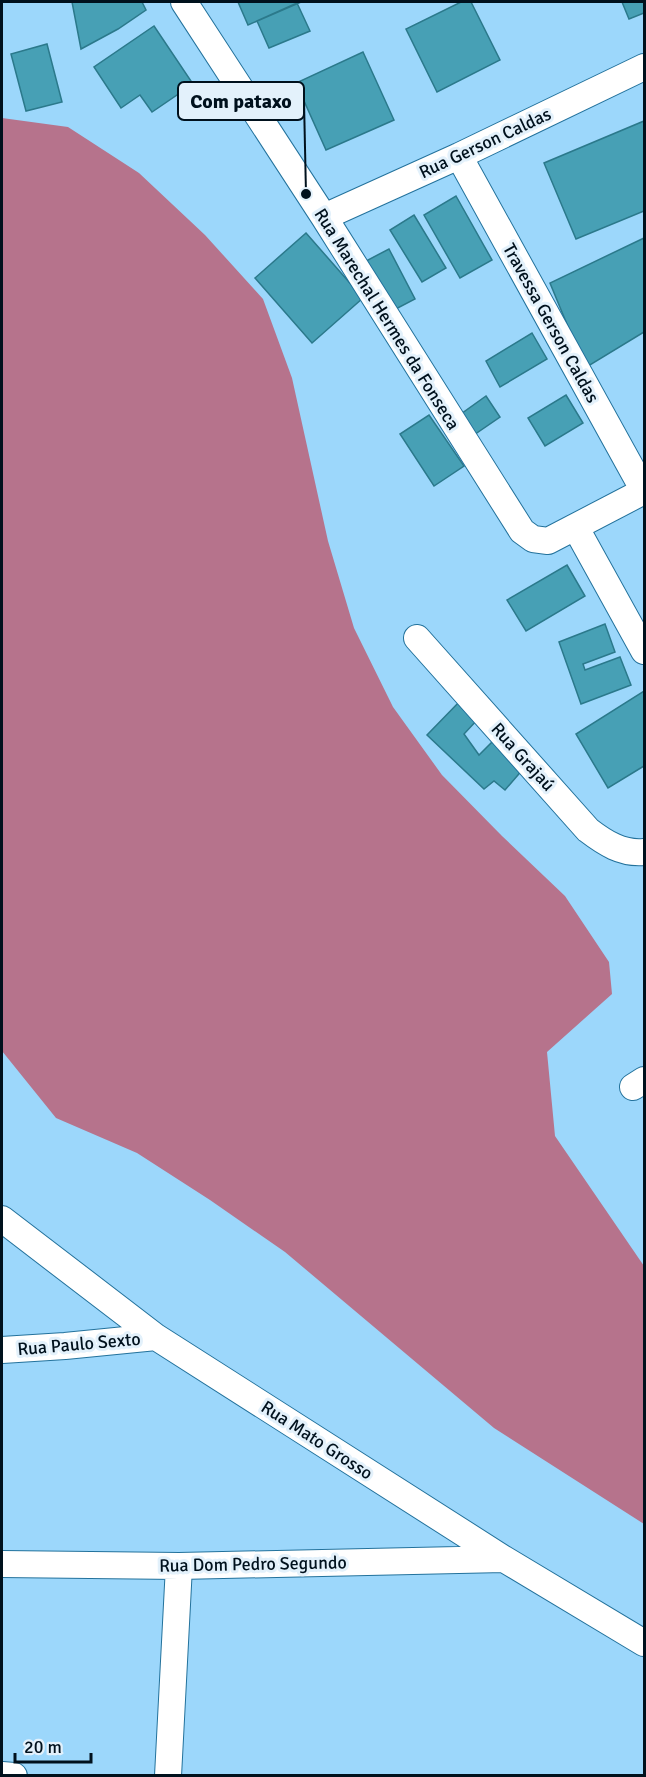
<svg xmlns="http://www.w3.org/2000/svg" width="646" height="1777" font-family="Signika,sans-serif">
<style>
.forest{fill:#b6738c}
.building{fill:#47a0b5;stroke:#2b798b;stroke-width:1.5}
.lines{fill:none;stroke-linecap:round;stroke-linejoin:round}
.street-casing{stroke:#23729c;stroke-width:28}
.street{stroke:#fff;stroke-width:26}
.labels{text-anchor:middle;stroke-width:6;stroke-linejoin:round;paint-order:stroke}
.street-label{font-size:18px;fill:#00111d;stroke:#e3f1fb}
.leader{fill:none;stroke:#00111d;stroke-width:2}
.callout-dot{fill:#00111d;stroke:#e3f1fb;stroke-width:2}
.callout{fill:#e3f1fb;stroke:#00111d;stroke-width:2}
.callout-label{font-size:20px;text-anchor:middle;font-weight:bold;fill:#00111d}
</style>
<rect width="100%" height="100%" fill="#9cd7fb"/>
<path class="forest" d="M2,118L68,127L139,173L205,235L263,299L292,378L328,541L354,628L393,707L442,775L502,836L565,896L609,962L612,994L547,1052L555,1136L644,1266V1524L494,1428L285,1252L210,1200L137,1153L56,1118L2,1051Z"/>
<path class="building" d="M72,2H142L146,10L118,29L81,49Z
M238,2H301L248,25Z
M461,2H471L500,60L437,92L406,29Z
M622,2H644V13L629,19Z
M297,3L310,31L269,48L257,21Z
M154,26L193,84L152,112L140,95L121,108L94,67Z
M47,44L62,102L26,111L11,54Z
M363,52L394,120L326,150L296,83Z
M644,121V211L576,239L544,163Z
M456,196L492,260L460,278L424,215Z
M414,215L446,268L422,282L390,230Z
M306,233L363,298L312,343L255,278Z
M644,238V332L585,368L550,283Z
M389,249L415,299L392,311L366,261Z
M532,333L547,359L500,387L486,361Z
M566,395L583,423L545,446L528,418Z
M486,396L500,417L468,439L454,419Z
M429,415L464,466L434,486L400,434Z
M567,565L585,596L526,631L507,600Z
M605,624L615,652L583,664L585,670L620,657L631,685L581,704L559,642Z
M644,691V766L608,788L576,734Z
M460,701L478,719L464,734L479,755L495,739L524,768L505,790L494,781L484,789L427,735Z"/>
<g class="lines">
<defs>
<path id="street" d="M184,2L324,217L522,531L533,539L548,541L644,491
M459,156L644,491
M324,217L459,156L644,67
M576,528L644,651
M417,638L588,830C605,843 622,854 644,852
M633,1087L644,1080
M2,1219L156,1337L504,1559L644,1643
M2,1350L65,1346L156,1337
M2,1564L179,1566L504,1559
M2,1775L14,1776
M168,1776L179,1566"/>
</defs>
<use href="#street" class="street-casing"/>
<use href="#street" class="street"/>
</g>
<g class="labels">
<g class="street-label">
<text transform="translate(485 143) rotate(-25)" y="6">Rua Gerson Caldas</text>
<text transform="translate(387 319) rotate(58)" y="6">Rua Marechal Hermes da Fonseca</text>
<text transform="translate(551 323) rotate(61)" y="6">Travessa Gerson Caldas</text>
<text transform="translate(523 757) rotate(48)" y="6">Rua Grajaú</text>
<text transform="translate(79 1344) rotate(-5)" y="6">Rua Paulo Sexto</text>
<text transform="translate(317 1440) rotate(33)" y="6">Rua Mato Grosso</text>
<text transform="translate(253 1564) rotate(-1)" y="6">Rua Dom Pedro Segundo</text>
</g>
</g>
<path class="leader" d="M306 194L304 101"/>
<circle class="callout-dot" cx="306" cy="194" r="6"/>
<rect class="callout" x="178" y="82" width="126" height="38" rx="6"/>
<g class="callout-label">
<text x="241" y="108">Com pataxo</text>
</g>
<rect width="646" height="1777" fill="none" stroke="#00111d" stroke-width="6"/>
<path d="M15 1753v9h76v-9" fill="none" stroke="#00111d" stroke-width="3"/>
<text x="24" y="1753" font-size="18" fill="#00111d" stroke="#e3f1fb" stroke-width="4.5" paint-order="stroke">20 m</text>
</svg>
